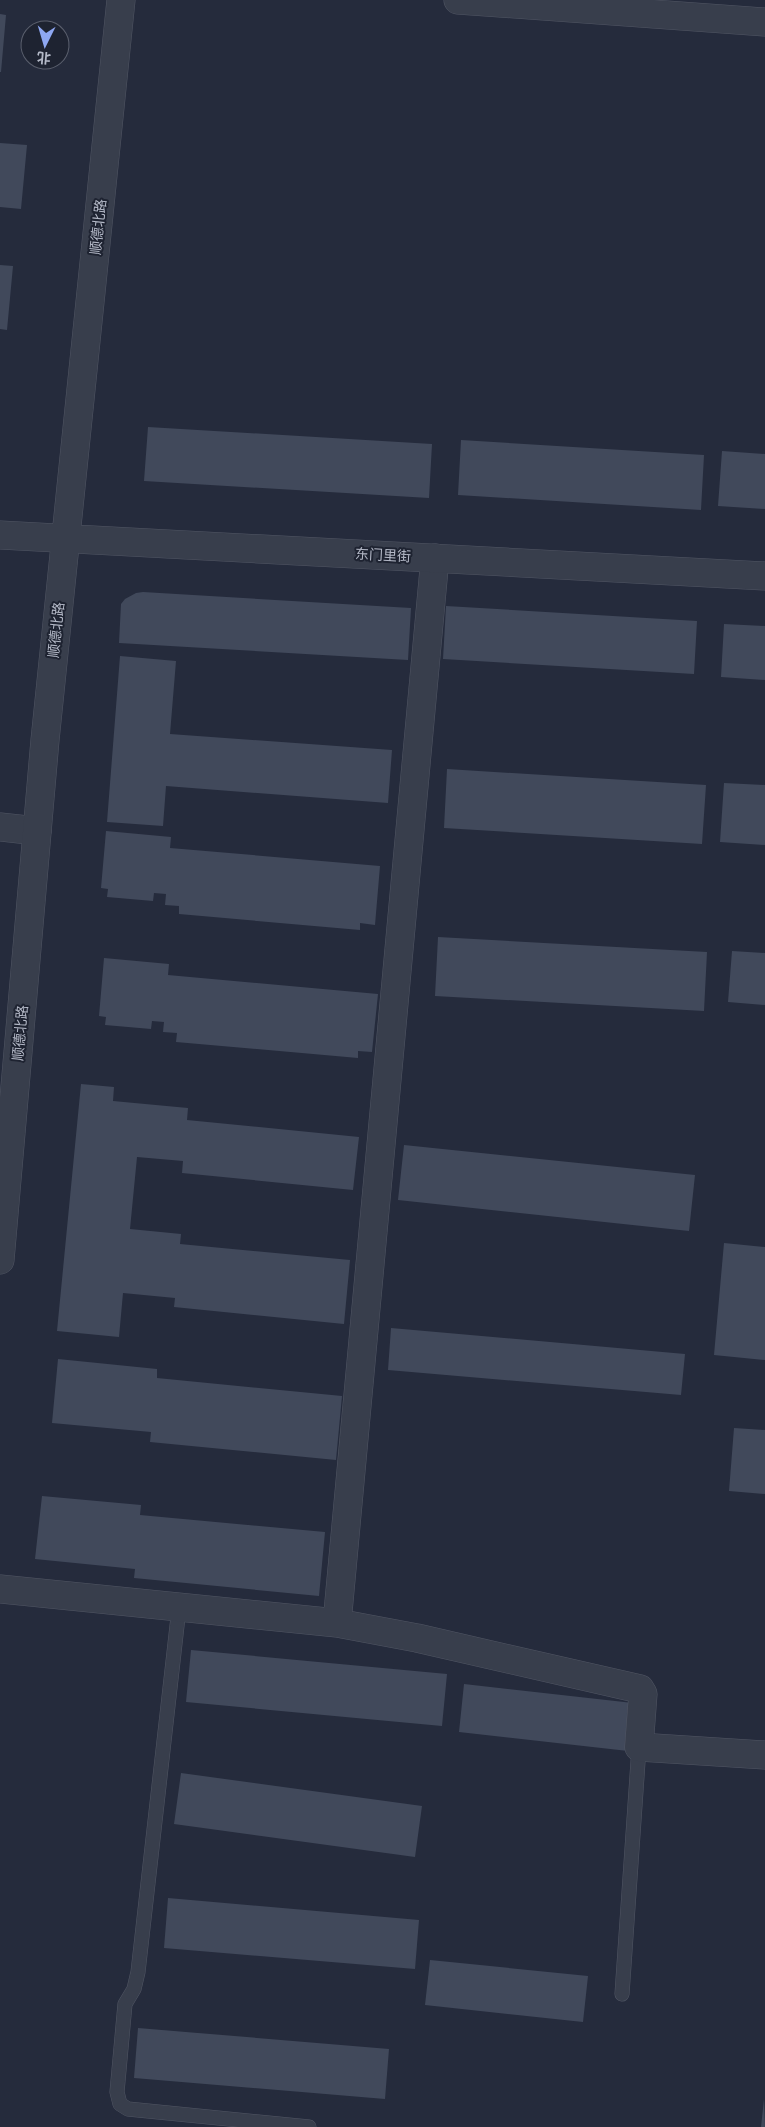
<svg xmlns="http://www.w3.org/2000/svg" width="765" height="2127" font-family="Signika,'Noto Sans SC',sans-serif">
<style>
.building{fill:#41495b}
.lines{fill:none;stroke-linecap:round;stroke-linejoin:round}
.service-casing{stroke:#515664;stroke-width:15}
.minor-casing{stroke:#515664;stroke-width:29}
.tertiary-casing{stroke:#515664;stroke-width:29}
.service{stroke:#383e4c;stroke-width:14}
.minor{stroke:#383e4c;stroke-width:28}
.tertiary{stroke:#383e4c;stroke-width:28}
.labels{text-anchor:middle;stroke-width:4;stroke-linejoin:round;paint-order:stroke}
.street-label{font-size:14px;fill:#b4b9c7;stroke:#1e2331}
</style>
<rect width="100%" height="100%" fill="#252b3c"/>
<path class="building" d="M0,14L6,15L1,72H0Z
M0,143L27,145L21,209L0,207Z
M0,265L13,266L7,330L0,329Z
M148,427L432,444L429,498L144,481Z
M461,440L704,455L701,510L458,495Z
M722,451L765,454V509L718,506Z
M143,592L411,608L408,660L119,643L121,604L125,599L136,593Z
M446,606L697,621L694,674L443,659Z
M724,624L765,626V680L721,677Z
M120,656L176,661L170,734L392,750L388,803L166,786L163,826L107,822Z
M447,769L706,785L702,844L444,828Z
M724,783L765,785V845L720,842Z
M106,831L171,837L170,848L380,866L375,925L360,923V930L179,914V906L165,905L166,894L154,893L153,901L107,897L108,889L101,888Z
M438,937L707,952L704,1011L435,996Z
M732,951L765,953V1005L728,1002Z
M104,958L169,964L168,975L378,994L372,1052L358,1051V1058L176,1042L177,1033L163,1032L164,1022L152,1021L151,1029L105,1025L106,1017L99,1016Z
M81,1084L114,1087L113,1101L188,1108L187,1120L359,1137L353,1190L182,1173L183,1161L137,1157L130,1229L181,1234L180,1244L350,1260L344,1324L174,1307L175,1298L123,1293L119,1337L57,1331Z
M404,1145L695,1175L689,1231L398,1200Z
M724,1243L765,1247V1360L714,1355Z
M391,1328L685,1354L681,1395L388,1370Z
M58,1359L157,1369V1378L342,1396L336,1460L150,1442L151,1432L52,1423Z
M734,1428L765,1430V1494L729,1491Z
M42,1496L141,1505L140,1515L325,1532L319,1596L134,1578L135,1569L35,1559Z
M191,1650L447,1674L442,1726L186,1702Z
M464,1684L633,1703L628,1751L459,1732Z
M181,1773L422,1806L415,1857L174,1824Z
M168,1898L419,1920L415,1969L164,1948Z
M430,1960L588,1976L583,2022L425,2005Z
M138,2028L389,2049L385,2099L134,2078Z
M764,2099L765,2127H761Z"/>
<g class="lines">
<defs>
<path id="service" d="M179,1608L138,1972L134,1989L125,2004L117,2092L120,2104L128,2109L309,2127
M622,1994L639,1747"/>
<path id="minor" d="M458,0L765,22
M0,827L37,831
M0,1589L337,1623L417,1638L640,1689L643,1694L639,1747L765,1755
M337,1623L435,558"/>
<path id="tertiary" d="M0,535L765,576
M0,1260L45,740L121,0"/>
</defs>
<use href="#service" class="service-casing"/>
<use href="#minor" class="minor-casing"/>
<use href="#tertiary" class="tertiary-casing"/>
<use href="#service" class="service"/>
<use href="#minor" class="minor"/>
<use href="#tertiary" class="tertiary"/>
</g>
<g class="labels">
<g class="street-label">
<text transform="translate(98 227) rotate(-84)" y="5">顺德北路</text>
<text transform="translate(383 555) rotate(3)" y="5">东门里街</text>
<text transform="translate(56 630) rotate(-84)" y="5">顺德北路</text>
<text transform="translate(20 1033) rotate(-85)" y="5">顺德北路</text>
</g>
</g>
<g transform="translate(45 45) rotate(185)"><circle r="24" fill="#1e2331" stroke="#5a5f6d"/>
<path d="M0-4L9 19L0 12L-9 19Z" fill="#8ea7f2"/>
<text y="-8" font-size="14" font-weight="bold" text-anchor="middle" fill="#b4b9c7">北</text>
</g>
</svg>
